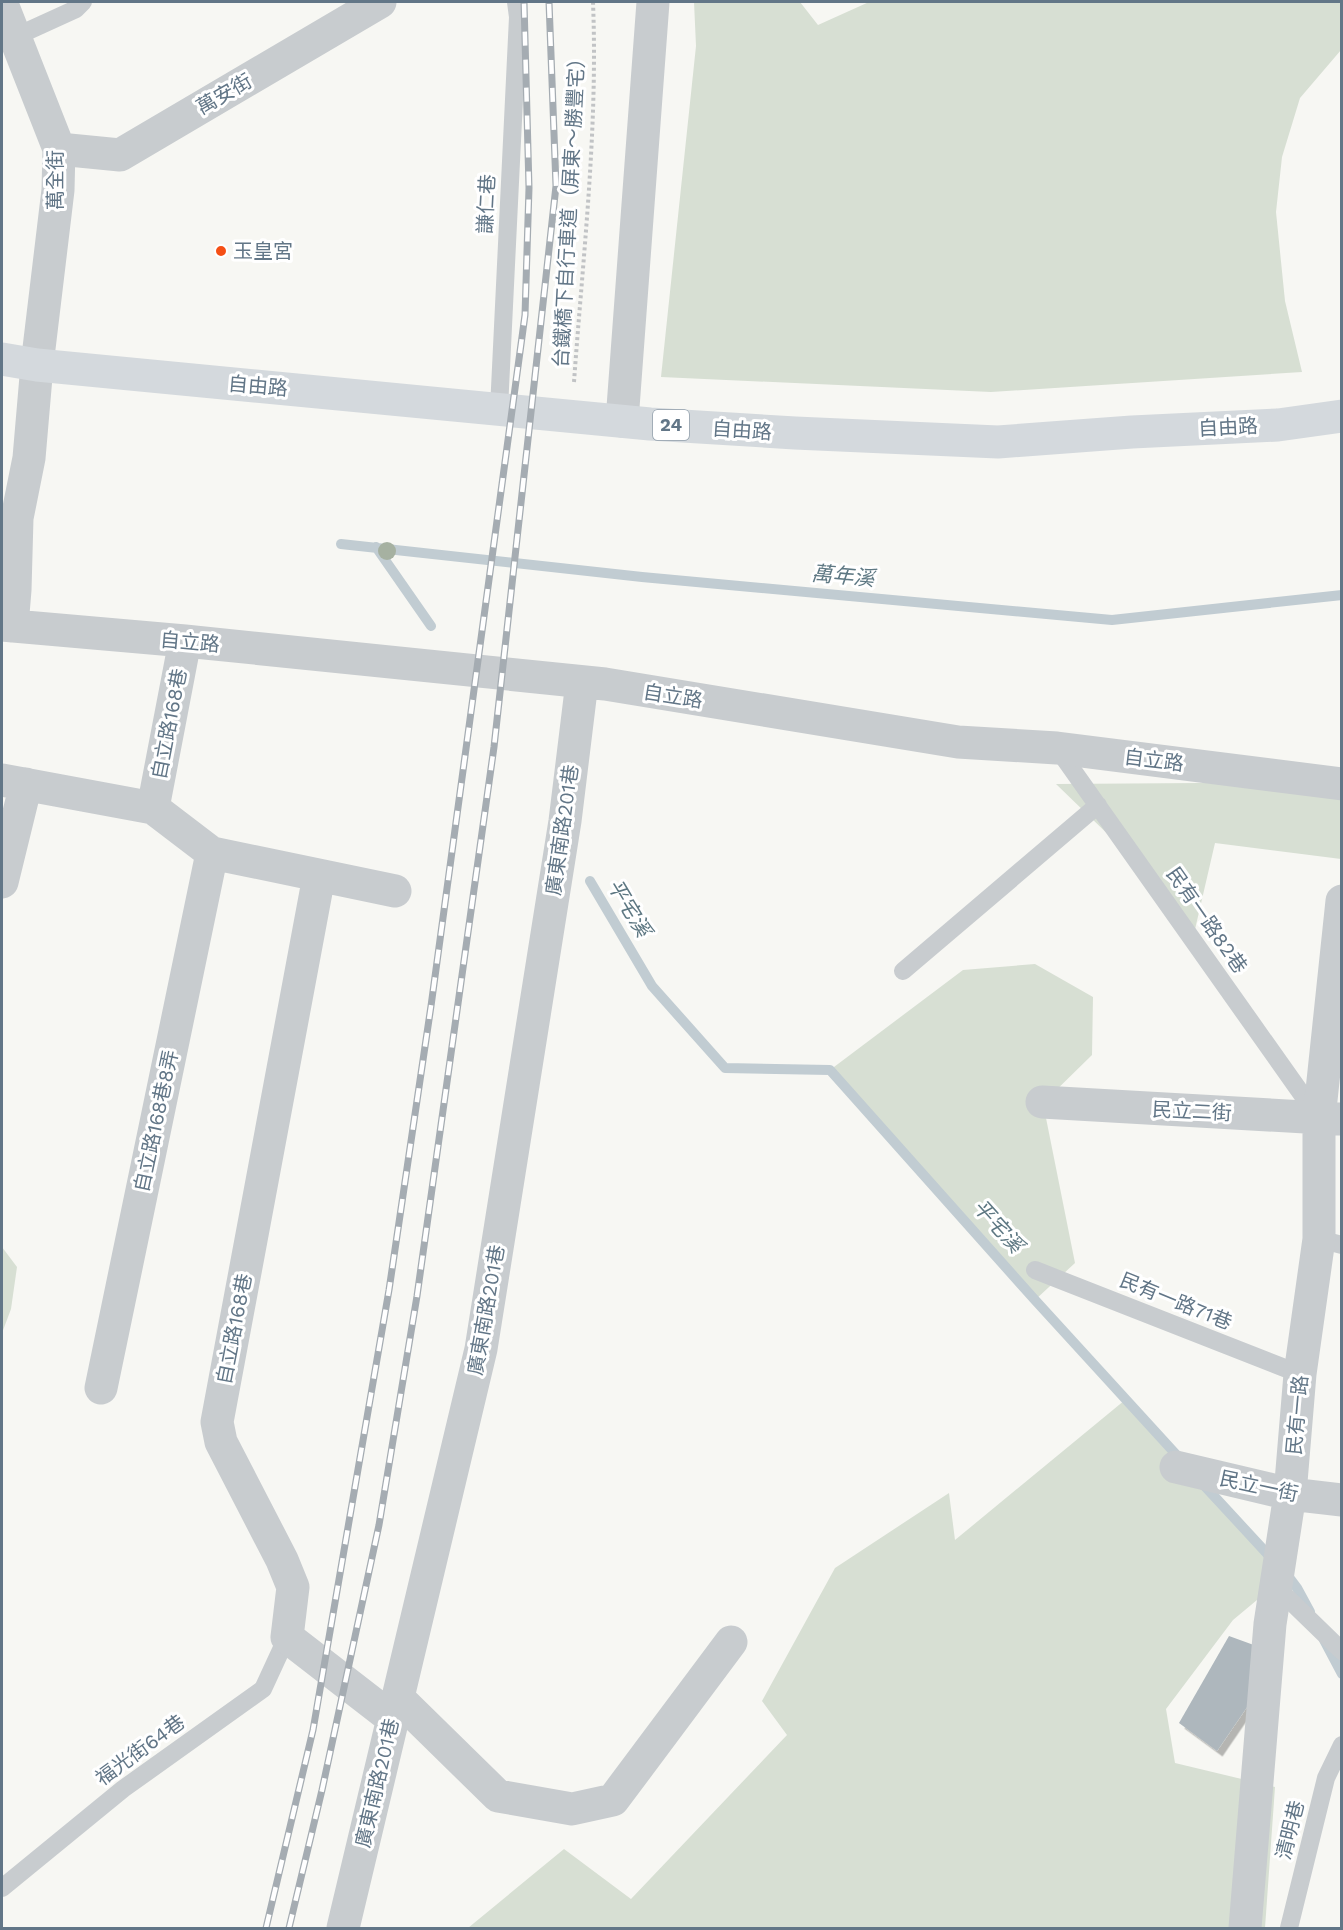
<svg xmlns="http://www.w3.org/2000/svg" width="1343" height="1930" font-family="'Work Sans','Noto Sans TC',sans-serif">
<style>
.green{fill:#d7dfd3}
.lines{fill:none;stroke-linecap:round;stroke-linejoin:round}
.stream{stroke:#c1ccd2;stroke-width:10}
.building{fill:#aeb7bd;filter:url(#shadow)}
.path{stroke:#c1c3c5;stroke-width:4;stroke-dasharray:3 3;stroke-linecap:butt}
.service{stroke:#c8cccf;stroke-width:18}
.minor{stroke:#c8cccf;stroke-width:33}
.primary{stroke:#d4d9dd;stroke-width:33}
.rail-casing{stroke:#a5acb2;stroke-width:7}
.rail{stroke:#fff;stroke-width:4.5;stroke-dasharray:14;stroke-linecap:butt}
.tree{fill:#a6b1a1}
.poi-dot{fill:#f54f14;stroke:#fff;stroke-width:2}
.labels{text-anchor:middle;stroke-width:6;stroke-linejoin:round;paint-order:stroke}
.shield{fill:#fff;stroke:#919fab;stroke-width:1.5}
.shield-label{font-size:18px;font-weight:bold;fill:#627687}
.street-label{font-size:20px;fill:#627687;stroke:#fff}
.poi-label{font-size:20px;fill:#627687;stroke:#fff;text-anchor:start}
.water-label{font-size:21px;font-style:italic;fill:#5e7883;stroke:#fff}
</style>
<defs>
<filter id="shadow"><feDropShadow dx="5.5" dy="5.5" stdDeviation="0" flood-color="#0004"/></filter>
</defs>
<rect width="100%" height="100%" fill="#f7f7f3"/>
<path class="green" d="M694,2H800L818,25L869,2H1341V50L1300,98L1282,157L1276,212L1285,301L1302,372L991,392L661,377L696,46Z
M1341,782V859L1215,843L1193,938L1120,846L1056,784Z
M1035,964L1093,997L1092,1055L1043,1103L1075,1263L1035,1300L830,1070L963,970Z
M2,1247L17,1267L11,1309L2,1333Z
M1125,1400L1287,1575L1233,1620L1166,1709L1175,1763L1275,1787L1265,1928H468L564,1849L631,1899L787,1735L762,1701L835,1568L949,1493L955,1540Z"/>
<g class="lines">
<path class="stream" d="M341,544L642,577L1112,620L1342,595
M376,547L431,626
M590,881L652,986L725,1068L830,1070L1035,1300L1183,1462
M1201,1482L1274,1561
M1285,1572L1297,1588L1310,1612
M1324,1640L1342,1674"/>
</g>
<path class="building" d="M1229,1636L1262,1648L1258,1691L1217,1751L1179,1723Z"/>
<g class="lines">
<path class="path" d="M574,382C583,256 598,129 593,2"/>
<path class="service" d="M8,40L76,9L83,2
M499,409L518,17L516,2
M1057,748L1318,1117
M903,971L1098,805
M1319,1239L1342,1245
M1035,1270L1300,1374
M1275,1586L1342,1651
M2,1888L123,1789L263,1689L287,1637
M1289,1928L1326,1778L1342,1745"/>
<path class="minor" d="M2,4L59,149L58,190L37,365L29,458L17,518L15,590L12,626
M59,149L120,155L380,2
M622,421L653,2
M2,625L185,641L605,684L958,742L1057,748L1342,784
M2,780L153,808L212,853L395,891
M153,808L185,641
M319,876L217,1422L221,1442L282,1560L293,1587L287,1637L393,1719
M2,882L26,784
M1042,1102L1340,1119
M101,1388L212,853
M1176,1467L1290,1494L1342,1500
M398,1698L498,1796L572,1809L613,1800L731,1642
M343,1928L481,1349L565,821L582,682
M1245,1928L1270,1624L1290,1494L1300,1374L1319,1239V1119L1342,901"/>
<path class="primary" d="M2,359L37,365L650,424L795,433L998,442L1132,432L1278,425L1342,416"/>
<defs>
<path id="rail" d="M266,1928L313,1730L389,1290L431,1006L525,315L529,188L524,2
M289,1928L322,1790L379,1525L417,1296L494,747L556,186L549,2"/>
</defs>
<use href="#rail" class="rail-casing"/>
<use href="#rail" class="rail"/>
</g>
<circle class="tree" cx="387" cy="551" r="9"/>
<circle class="poi-dot" cx="221" cy="251" r="6"/>
<g class="labels">
<rect class="shield" x="653" y="410" width="36" height="30" rx="4.5"/>
<g class="shield-label">
<text x="671" y="431">24</text>
</g>
<g class="street-label">
<text transform="translate(224 94) rotate(-30)" y="7">萬安街</text>
<text transform="translate(55 180) rotate(-90)" y="7">萬全街</text>
<text transform="translate(486 204) rotate(-87)" y="7">謙仁巷</text>
<text transform="translate(569 208) rotate(-87)" y="7">台鐵橋下自行車道（屏東～勝豐宅）</text>
<text transform="translate(258 386) rotate(5)" y="7">自由路</text>
<text transform="translate(1228 427) rotate(-3)" y="7">自由路</text>
<text transform="translate(742 430) rotate(4)" y="7">自由路</text>
<text transform="translate(190 642) rotate(5)" y="7">自立路</text>
<text transform="translate(673 696) rotate(9)" y="7">自立路</text>
<text transform="translate(169 724) rotate(-79)" y="7">自立路168巷</text>
<text transform="translate(1154 760) rotate(7)" y="7">自立路</text>
<text transform="translate(562 830) rotate(-82)" y="7">廣東南路201巷</text>
<text transform="translate(1207 920) rotate(55)" y="7">民有一路82巷</text>
<text transform="translate(1192 1111) rotate(3)" y="7">民立二街</text>
<text transform="translate(156 1121) rotate(-78)" y="7">自立路168巷8弄</text>
<text transform="translate(1176 1301) rotate(22)" y="7">民有一路71巷</text>
<text transform="translate(486 1310) rotate(-80)" y="7">廣東南路201巷</text>
<text transform="translate(234 1329) rotate(-79)" y="7">自立路168巷</text>
<text transform="translate(1297 1415) rotate(-85)" y="7">民有一路</text>
<text transform="translate(1259 1486) rotate(12)" y="7">民立一街</text>
<text transform="translate(140 1750) rotate(-36)" y="7">福光街64巷</text>
<text transform="translate(377 1783) rotate(-77)" y="7">廣東南路201巷</text>
<text transform="translate(1290 1830) rotate(-76)" y="7">清明巷</text>
</g>
<g class="poi-label">
<text x="233" y="258">玉皇宮</text>
</g>
<g class="water-label">
<text transform="translate(843 576) rotate(5)" y="7">萬年溪</text>
<text transform="translate(629 908) rotate(59)" y="7">平宅溪</text>
<text transform="translate(998 1226) rotate(48)" y="7">平宅溪</text>
</g>
</g>
<rect width="1343" height="1930" fill="none" stroke="#627687" stroke-width="6"/>
</svg>
